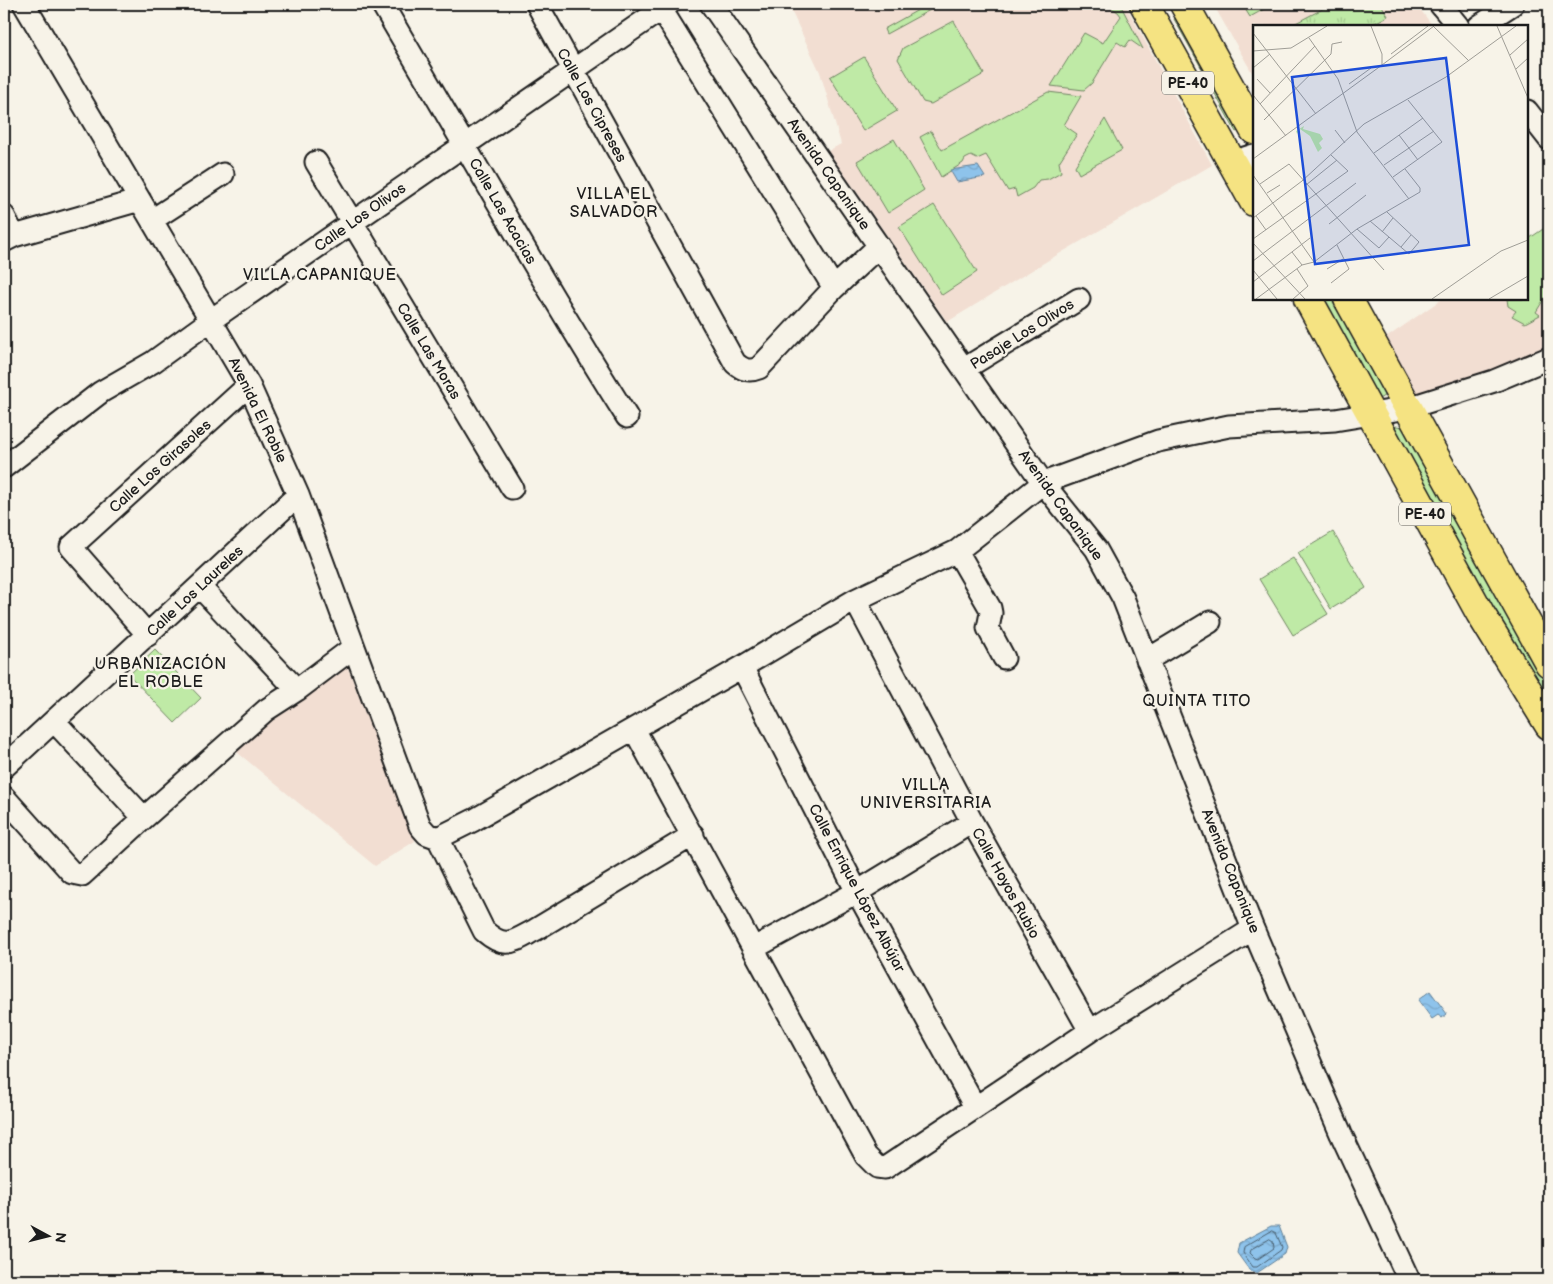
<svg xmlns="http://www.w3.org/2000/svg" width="1553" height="1284" font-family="'Balsamiq Sans',sans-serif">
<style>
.built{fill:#f2ded2}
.green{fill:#bfeaa6;stroke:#6e8361}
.park{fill:url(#park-tufts);stroke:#6e8361}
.water{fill:url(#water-waves);stroke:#608098}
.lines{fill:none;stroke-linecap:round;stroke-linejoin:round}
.shore{stroke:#4a5f6f;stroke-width:1}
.minor-casing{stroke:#1c1c1c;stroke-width:25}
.highway-casing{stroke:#1c1c1c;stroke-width:31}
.minor{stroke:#f7f3e8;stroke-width:21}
.highway{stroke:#f5e382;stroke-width:28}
.labels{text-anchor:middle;stroke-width:4.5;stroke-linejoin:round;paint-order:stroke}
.shield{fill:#f7f3e8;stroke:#5e5c59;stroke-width:1}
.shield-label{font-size:14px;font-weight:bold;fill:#1c1c1c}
.street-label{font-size:15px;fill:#1c1c1c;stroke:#f7f3e8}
.neighbourhood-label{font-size:16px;letter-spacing:1px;fill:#1c1c1c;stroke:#f7f3e8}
.inset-road{fill:none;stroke:#9f9d96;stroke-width:1}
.view{fill:#1d4ed8;fill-opacity:0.15;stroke:#1d4ed8;stroke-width:2.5}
.inset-edge{fill:none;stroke:#1c1c1c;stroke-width:2.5}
</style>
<defs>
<pattern id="park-tufts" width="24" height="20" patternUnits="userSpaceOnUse" patternTransform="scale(1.25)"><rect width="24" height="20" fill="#bfeaa6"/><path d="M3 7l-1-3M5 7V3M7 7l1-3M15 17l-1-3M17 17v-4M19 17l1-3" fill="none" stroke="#a4c88e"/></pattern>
<pattern id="water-waves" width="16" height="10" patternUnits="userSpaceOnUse" patternTransform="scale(1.25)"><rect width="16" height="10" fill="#8ec3eb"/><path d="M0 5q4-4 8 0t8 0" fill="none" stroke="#7aa7c9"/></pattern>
</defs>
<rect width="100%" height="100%" fill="#f7f3e8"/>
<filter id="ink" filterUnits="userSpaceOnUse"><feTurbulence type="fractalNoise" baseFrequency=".02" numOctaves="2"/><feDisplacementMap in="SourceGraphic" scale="10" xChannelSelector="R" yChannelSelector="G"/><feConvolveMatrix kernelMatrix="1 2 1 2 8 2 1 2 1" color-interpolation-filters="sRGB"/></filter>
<g filter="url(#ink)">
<path class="built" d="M788,4H1125L1212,165L1052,258L947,322L828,151L841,144L820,72Z
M1213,4H1416L1432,25L1254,26V76Z
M1549,225V345L1459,387L1422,401L1386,338L1442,299H1527Z
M343,667L348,668L415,841L375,866L232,748Z"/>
<path class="green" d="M919,4H926L930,10L886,34L884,29L918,10L916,5Z
M1105,4H1120L1143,49L1130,40L1125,47L1117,42L1092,83L1084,90L1051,86L1084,33L1103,43L1121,16L1118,12Z
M1242,4H1273L1250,17Z
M1179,16L1210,74L1206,76L1174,19Z
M954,21L984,74L931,104L923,102L898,59L903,48Z
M864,57L897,111L863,131L830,77Z
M1214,80L1241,129L1236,132L1209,83Z
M1048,92L1081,96L1064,125L1077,134L1059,162L1061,172L1048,179L1039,180L1033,188L1017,197L1015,189L1008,191L986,155L977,159L971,156L965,159L963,163L941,177L920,137L931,131L942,150Z
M1105,119L1122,150L1079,174L1075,166Z
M894,139L924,190L888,213L857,161Z
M934,205L977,272L942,295L899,227Z
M1549,225V291L1536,312L1540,315L1525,323L1512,316L1516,311L1508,306L1507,299H1527V240Z
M1316,299H1333L1383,391L1384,396L1377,400Z
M1396,426L1403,427L1485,575L1549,682V711L1391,431Z
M1333,532L1366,588L1331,609L1298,553Z
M1293,558L1328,614L1293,635L1259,579Z
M155,650L201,698L175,723L129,675Z"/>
<path class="park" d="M1332,4H1381L1388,16L1369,26H1290Z"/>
<path class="water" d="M978,166L985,177L957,182L950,170Z
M1430,991L1447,1014L1442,1018L1438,1015L1432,1019L1418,1000Z
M1271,1226H1279L1287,1247L1285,1254L1257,1273L1250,1271L1237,1253L1239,1243Z"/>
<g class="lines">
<path class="shore" d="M1272,1231L1276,1233L1282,1247L1281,1250L1257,1267H1253L1243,1253L1244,1247Z
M1270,1239L1273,1241L1274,1248L1258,1259L1255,1258L1250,1253L1251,1250Z"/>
<defs>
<path id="minor" d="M24,4L249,385L298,495L420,826L427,834L438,838
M382,4C463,141 541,281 627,417
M537,4L735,363C743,370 749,372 759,368L834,288L879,246
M711,4L1043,483L1096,549L1123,598L1253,929L1341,1134L1409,1280
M1440,4L1458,26
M661,9L834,288
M1479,26L1513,4
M1527,111L1549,139
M316,162L512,488
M1232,162L1254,155
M4,216L14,236
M152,220L223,174
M4,241L14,236L140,200
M964,369L1079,299
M4,467L101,392L153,362L211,320L669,4
M957,551L990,608L991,613L988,628L1004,658
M200,587L297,690
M855,600L972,822L1090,1031
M148,635L71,547L249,385
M1147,660L1210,622
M742,667L857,892L975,1107
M54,721L144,818
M634,729L866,1156L877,1167L885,1168L1090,1031L1253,929
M4,767L298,495
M4,797L72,873L82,875L144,818L266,710L297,690L354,647
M438,838L474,820L742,667L855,600L957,551L1043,483L1158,441L1229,426L1335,420L1408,408L1494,381L1549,358
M438,838L484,931C506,950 512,942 535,930L693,835
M754,948L857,892L972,822"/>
<path id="highway" d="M1144,4L1254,202
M1184,4L1254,130
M1308,299L1480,613L1549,725
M1348,299L1549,663"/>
</defs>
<use href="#minor" class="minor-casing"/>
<use href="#highway" class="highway-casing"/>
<use href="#minor" class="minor"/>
<use href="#highway" class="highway"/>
</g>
</g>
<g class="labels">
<g class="shield">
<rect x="1162" y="71.5" width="52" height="23" rx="4"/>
<rect x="1399" y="502.5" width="52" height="23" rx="4"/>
</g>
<g class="shield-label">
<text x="1188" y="88">PE-40</text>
<text x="1425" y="519">PE-40</text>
</g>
<g class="street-label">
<text transform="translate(592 105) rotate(61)" y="5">Calle Los Cipreses</text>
<text transform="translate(829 174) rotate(55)" y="5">Avenida Capanique</text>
<text transform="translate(503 211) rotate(60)" y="5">Calle Las Acacias</text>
<text transform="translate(360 217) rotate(-35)" y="5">Calle Los Olivos</text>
<text transform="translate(1022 334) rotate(-32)" y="5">Pasaje Los Olivos</text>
<text transform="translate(429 351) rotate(59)" y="5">Calle Las Moras</text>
<text transform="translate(258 410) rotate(64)" y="5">Avenida El Roble</text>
<text transform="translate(160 466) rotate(-42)" y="5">Calle Los Girasoles</text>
<text transform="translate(1061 505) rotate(54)" y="5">Avenida Capanique</text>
<text transform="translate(195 591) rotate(-43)" y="5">Calle Los Laureles</text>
<text transform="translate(1231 871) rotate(68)" y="5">Avenida Capanique</text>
<text transform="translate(1006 883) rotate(61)" y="5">Calle Hoyos Rubio</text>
<text transform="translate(857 888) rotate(62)" y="5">Calle Enrique López Albújar</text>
</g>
<g class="neighbourhood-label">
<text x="614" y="199">VILLA EL<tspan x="614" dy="18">SALVADOR</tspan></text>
<text x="320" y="280">VILLA CAPANIQUE</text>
<text x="161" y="669">URBANIZACIÓN<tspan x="161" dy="18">EL ROBLE</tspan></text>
<text x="1197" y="706">QUINTA TITO</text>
<text x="926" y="790">VILLA<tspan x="926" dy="18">UNIVERSITARIA</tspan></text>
</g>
</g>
<g transform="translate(1253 25)">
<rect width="275" height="275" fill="#f7f3e8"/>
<path d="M51,101L50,104L67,109L70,114L66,118L69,123L65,127L57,111L47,104L44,109L43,106Z" fill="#bfeaa6"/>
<path class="inset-road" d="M180,1L216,36M244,1L275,73M0,8L63,89M56,13L85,54L104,107L156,174M0,26L38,23L74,1M138,29L175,1M257,30L275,14M129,40L181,1M0,43L17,29M263,44L275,33M4,54L17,68M96,59L118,43M0,70L33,111M7,79L62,21M11,95L78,29L79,19L89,17M82,105L92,118M146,110L165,135M121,128L170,93M0,134L129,40V29L118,1M131,140L181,106M0,150L61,237M140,152L189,117L155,75M7,159L36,139L131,245M53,160L84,135M14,168L27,160M3,191L13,205M0,193L49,156L111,99L193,52L263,1M117,196L156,229L166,217L134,187M76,199L113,170M104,204L126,223L136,212M129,207L140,193M0,214L95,146L78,130M0,218L52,274M148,222L158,210M39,227L49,240M0,236L103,158M74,244L90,234M0,245L24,274M0,257L57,213M78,258L96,244L84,220M3,274L49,240L61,237L104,204L167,167V163L152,144M40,274L55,261L44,244M179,274L248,226L275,215M236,274L275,251"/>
<path class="view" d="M193,33L216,220L62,239L39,52Z"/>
<rect width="275" height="275" class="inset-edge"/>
</g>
<rect width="1553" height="1284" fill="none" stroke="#f7f3e8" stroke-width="20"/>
<rect x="10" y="10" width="1533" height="1264" fill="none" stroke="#1c1c1c" stroke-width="2" filter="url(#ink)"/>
<g transform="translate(48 1236) rotate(97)" stroke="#f7f3e8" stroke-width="4" paint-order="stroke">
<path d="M0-4L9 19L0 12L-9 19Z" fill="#1c1c1c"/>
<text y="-8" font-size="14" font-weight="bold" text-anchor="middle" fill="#1c1c1c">N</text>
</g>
</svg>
